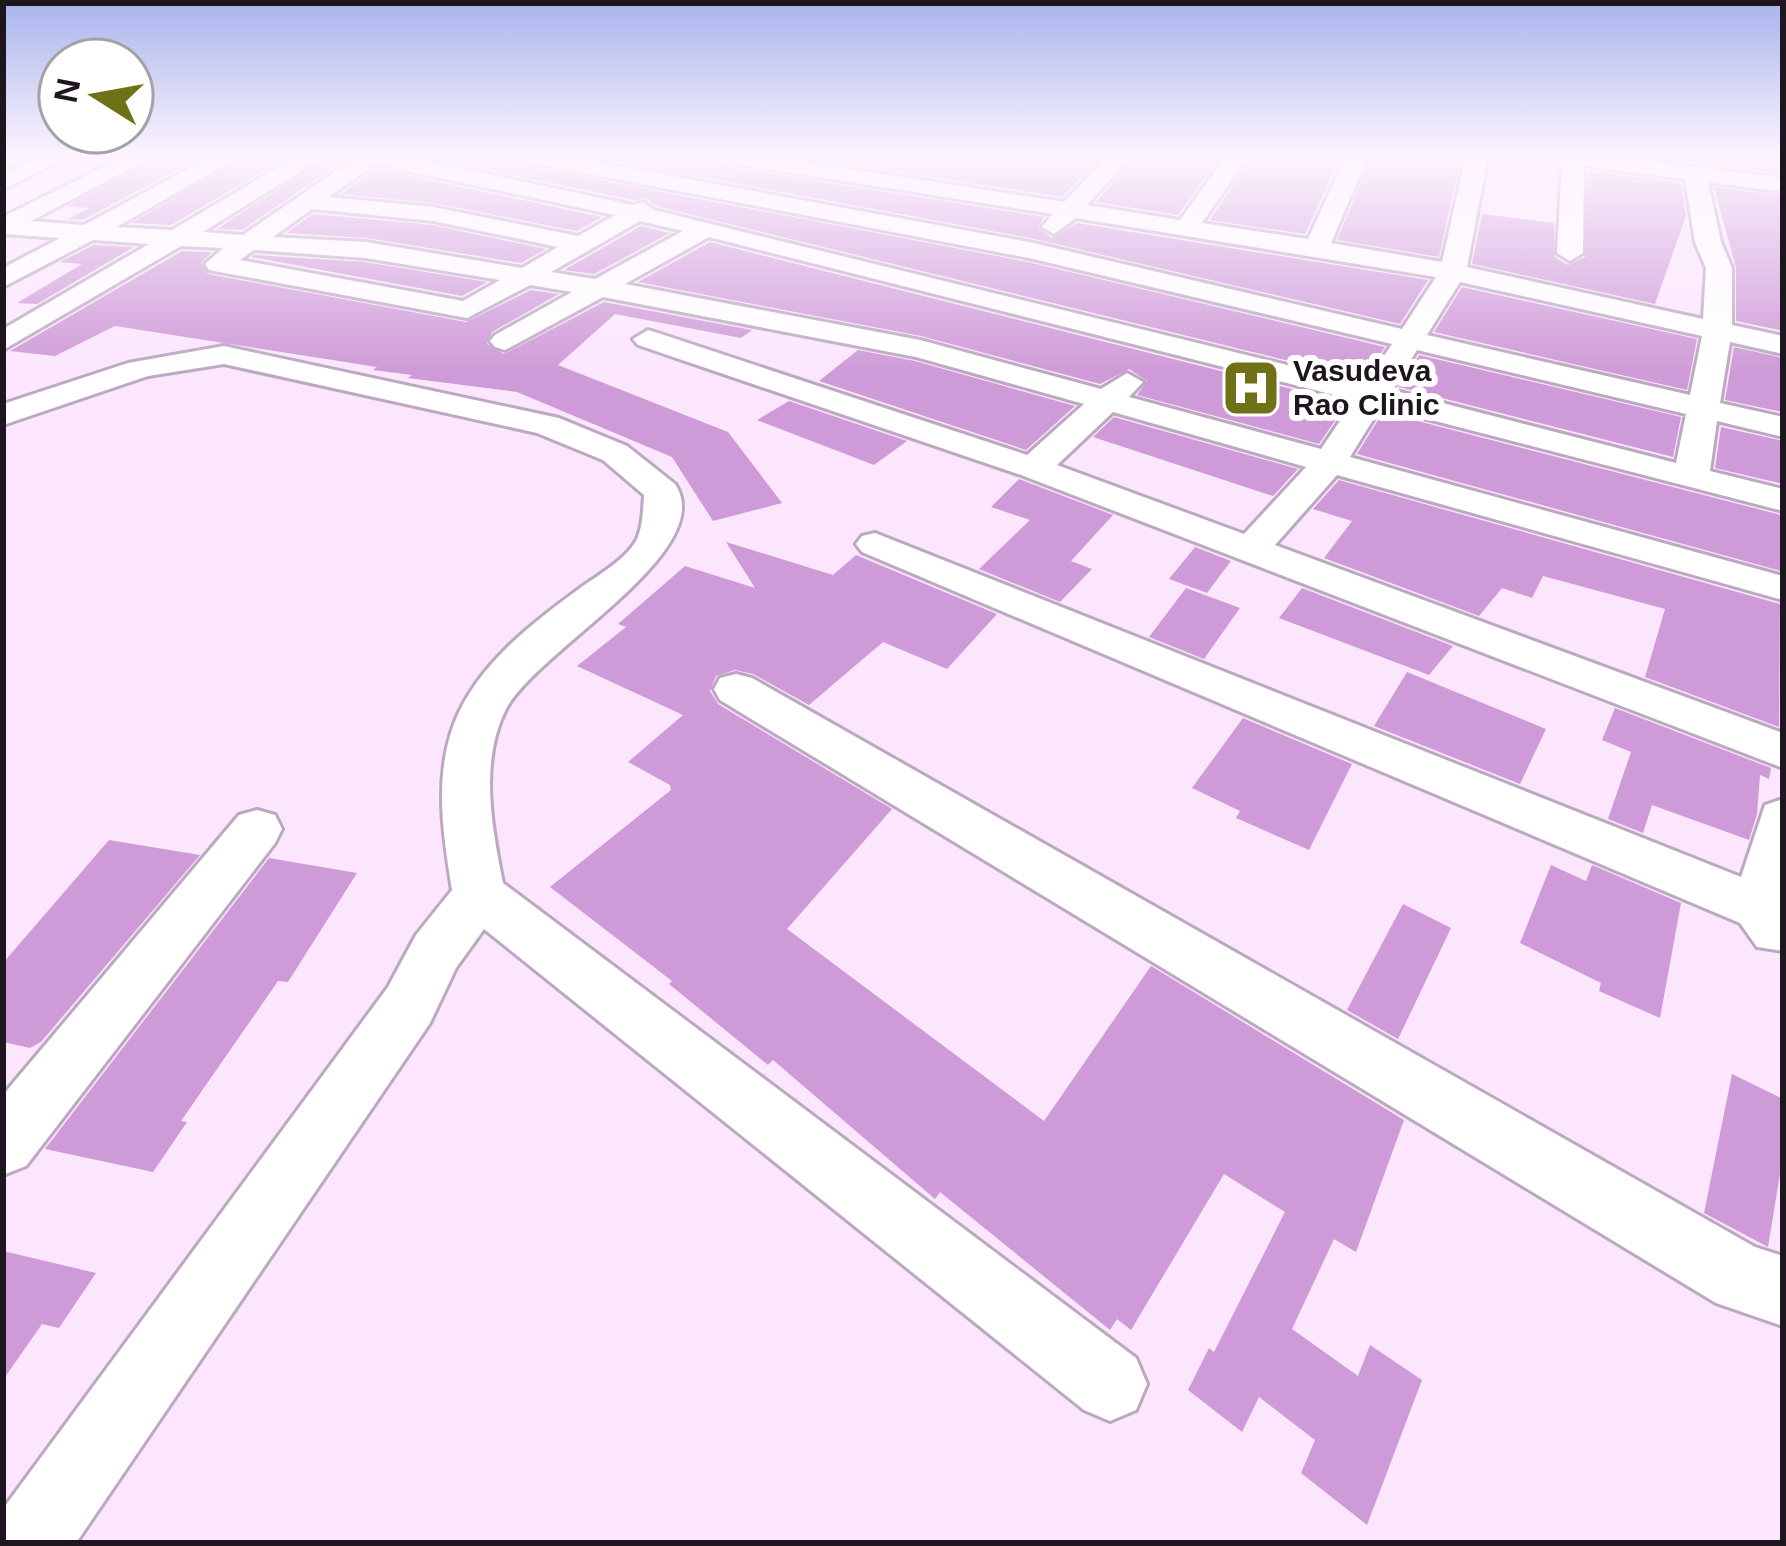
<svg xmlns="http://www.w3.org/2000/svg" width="1786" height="1546" font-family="Arial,sans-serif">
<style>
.building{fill:#ce9ad7}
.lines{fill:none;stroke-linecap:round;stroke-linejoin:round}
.minor-casing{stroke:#bca8c0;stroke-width:6}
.minor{fill:#fff;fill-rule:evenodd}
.labels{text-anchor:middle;stroke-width:12;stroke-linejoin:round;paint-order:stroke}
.far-poi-label{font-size:30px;font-weight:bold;fill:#1e161f;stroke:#fff;text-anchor:start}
</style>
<rect width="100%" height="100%" fill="#fbe6fe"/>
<path class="building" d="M158,156H203L83,220L68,219L90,208L68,206Z
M244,156H289L171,225L132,223Z
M329,156H350L242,230L217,229Z
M424,156H523L537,168L1028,262L1385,347L1363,379L656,206L646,198L633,200Z
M589,156H709L723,166L1044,217L1038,228L1052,238L1077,223L1428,280L1400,324L1030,238Z
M797,156H1102L1062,197Z
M1135,156H1220L1178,215L1096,202Z
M1252,156H1341L1305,234L1210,220Z
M1372,156H1461L1439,257L1337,240Z
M1646,156H1783V173Z
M376,169L602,217L577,231L434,203L341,194Z
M1588,171L1681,183L1686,216L1655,304L1472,264L1482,214L1554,223L1555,257L1568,265L1585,257Z
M1714,187L1783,196V331L1736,321V268Z
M313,214L432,225L546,249L521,263L367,238L286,233Z
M641,226L670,233L594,274L564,270Z
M710,242L1347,403L1319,444L1137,395L1147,381L1129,369L1100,384L921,336L638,282Z
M94,245L134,247L37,304L17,303L82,264L60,262Z
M182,251L212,252L201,263L208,274L466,322L531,290L559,294L492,332L487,344L504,354L604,302L752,330L741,338L615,314L558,365L728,432L782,503L713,521L672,457L517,392L408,378L412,375L373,370L377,367L115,326L55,356L10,351Z
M255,255L365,262L487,282L462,296L251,257Z
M1462,287L1697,339L1687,390L1434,332Z
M1734,347L1783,358V412L1725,400Z
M858,350L915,361L1075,406L1026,450L819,381Z
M1419,355L1681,417L1673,457L1399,387Z
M789,401L907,441L874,465L757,420Z
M1383,412L1781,515V571L1357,454Z
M1114,417L1298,469L1273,496L1093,437Z
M1721,427L1783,441V484L1715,468Z
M1019,479L1113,515L1071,561L1092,569L1060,602L979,569L1030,520L991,507Z
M1339,480L1780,604L1779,727L1645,677L1665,609L1543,576L1532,598L1502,588L1479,616L1324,558L1352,521L1313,509Z
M726,542L833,575L856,555L997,614L947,669L883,642L809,705L753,674L735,670L716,676L710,691L718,704L892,809L787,929L1044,1121L1151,966L1404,1120L1356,1252L1334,1239L1292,1329L1358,1376L1370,1345L1422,1380L1367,1525L1301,1473L1315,1440L1259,1397L1242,1432L1188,1390L1209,1348L1214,1352L1285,1212L1224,1174L1131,1330L1117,1319L1110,1330L940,1192L935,1199L773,1060L768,1065L669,984L672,981L550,887L671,790L670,785L628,762L683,715L577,666L626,627L618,624L685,566L755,588Z
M1195,547L1231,561L1207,593L1169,579Z
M1186,588L1240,608L1204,659L1149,637Z
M1302,588L1453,646L1429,675L1279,618Z
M1407,672L1546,729L1520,784L1374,726Z
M1615,708L1771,768L1769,779L1760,775L1757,814L1749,840L1652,805L1643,833L1608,819L1631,752L1602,740Z
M1243,718L1352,764L1309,850L1236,818L1240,811L1192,788Z
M109,840L200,855L41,1042L30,1048L3,1042V963Z
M269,858L357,873L288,982L278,981L181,1121L187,1122L153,1172L45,1149Z
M1551,865L1586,881L1592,865L1681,903L1660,1018L1599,991L1601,983L1520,943Z
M1403,904L1451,928L1398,1039L1347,1010Z
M1732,1074L1783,1099V1155L1768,1247L1704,1213Z
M3,1251L96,1273L59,1328L42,1324L3,1380Z"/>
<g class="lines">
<defs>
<path id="minor" d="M42,156H71L3,189V174Z
M126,156H154L31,221L84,225L213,156H240L117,227L172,230L298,156H325L203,232L243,235L358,156H402L633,205L643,202L654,210L1365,384L1392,344L1029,258L538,164L527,158L563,156L1029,242L1402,329L1436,277L1076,218L1054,234L1042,227L1053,214L724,162L713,156H767L1064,202L1108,156H1131L1087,205L1180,220L1226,156H1248L1202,223L1308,239L1346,156H1368L1331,243L1442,262L1466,156H1488L1467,267L1703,319L1706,268L1695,242L1685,179L1584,166L1583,253L1570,261L1557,253L1562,163L1546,156H1609L1783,178V192L1708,182L1721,242L1732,268V325L1783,336V354L1730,342L1720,403L1783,417V437L1717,421L1710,471L1783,489V511L1381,407L1350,457L1783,576V600L1337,475L1275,545L1783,733V768L1021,475L638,345L633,339L648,330L658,333L1027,455L1084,404L916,357L603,297L505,350L495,347L490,341L495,335L572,292L530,285L467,318L209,270L205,264L223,248L181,246L3,350V329L149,244L93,240L3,287V268L60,238L3,234V217ZM375,164L615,215L578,236L433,207L329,197ZM312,209L433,221L558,247L522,268L366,242L273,237ZM640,221L683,231L595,279L551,272ZM709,237L1354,400L1321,449L1129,397L1143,382L1127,373L1101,389L920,340L625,284ZM254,250L366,258L500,280L463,301L240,260ZM1460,282L1702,336L1690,395L1427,335ZM1417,350L1686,414L1676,463L1392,390ZM1113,412L1306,467L1244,534L1057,465Z
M224,346L559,418L627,446L675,484C720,551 536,651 506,709C479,762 492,828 503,883L1136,1358L1147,1384L1136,1410L1110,1421L1084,1410L484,929L456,968L430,1023L76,1543H3V1509L388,987L416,935L452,890C443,835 434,777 454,724C476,666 531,624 579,589C598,575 624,561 636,541C643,527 643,510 644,495L603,460L537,433L224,364L148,376L3,425V404L128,363Z
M875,533L1741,877L1765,805L1783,799V951L1757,947L1740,923L862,552L856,544L862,536Z
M736,674L752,678L1755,1247L1783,1256V1326L1716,1303L720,700L714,689L720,678Z
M257,810L275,815L282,829L275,843L26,1166L3,1175V1095L239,815Z"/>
</defs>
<use href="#minor" class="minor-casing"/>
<use href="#minor" class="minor"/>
</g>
<linearGradient id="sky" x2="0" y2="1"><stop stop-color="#a8b4ec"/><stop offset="0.42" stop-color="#fdf4ff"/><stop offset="1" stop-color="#fdf4ff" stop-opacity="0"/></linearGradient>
<rect width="1786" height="373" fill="url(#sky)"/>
<defs>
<symbol id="hospital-square" viewBox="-11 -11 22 22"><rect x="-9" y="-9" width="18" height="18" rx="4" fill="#6e7115" stroke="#fff"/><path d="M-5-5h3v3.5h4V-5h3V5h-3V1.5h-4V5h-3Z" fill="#fff"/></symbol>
</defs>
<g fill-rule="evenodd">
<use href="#hospital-square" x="1218" y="355" width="66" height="66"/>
</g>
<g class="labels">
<g class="far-poi-label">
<text x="1293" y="381">Vasudeva<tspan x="1293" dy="34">Rao Clinic</tspan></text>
</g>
</g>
<rect width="1786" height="1546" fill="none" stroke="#1e161f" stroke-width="12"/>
<g transform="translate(96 96) rotate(281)"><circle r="57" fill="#ffffff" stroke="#a5a2a5" stroke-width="3"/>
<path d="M0-9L21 45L0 30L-21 45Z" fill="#6e7115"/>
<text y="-18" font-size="33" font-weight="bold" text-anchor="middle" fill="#1e161f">N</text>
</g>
</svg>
